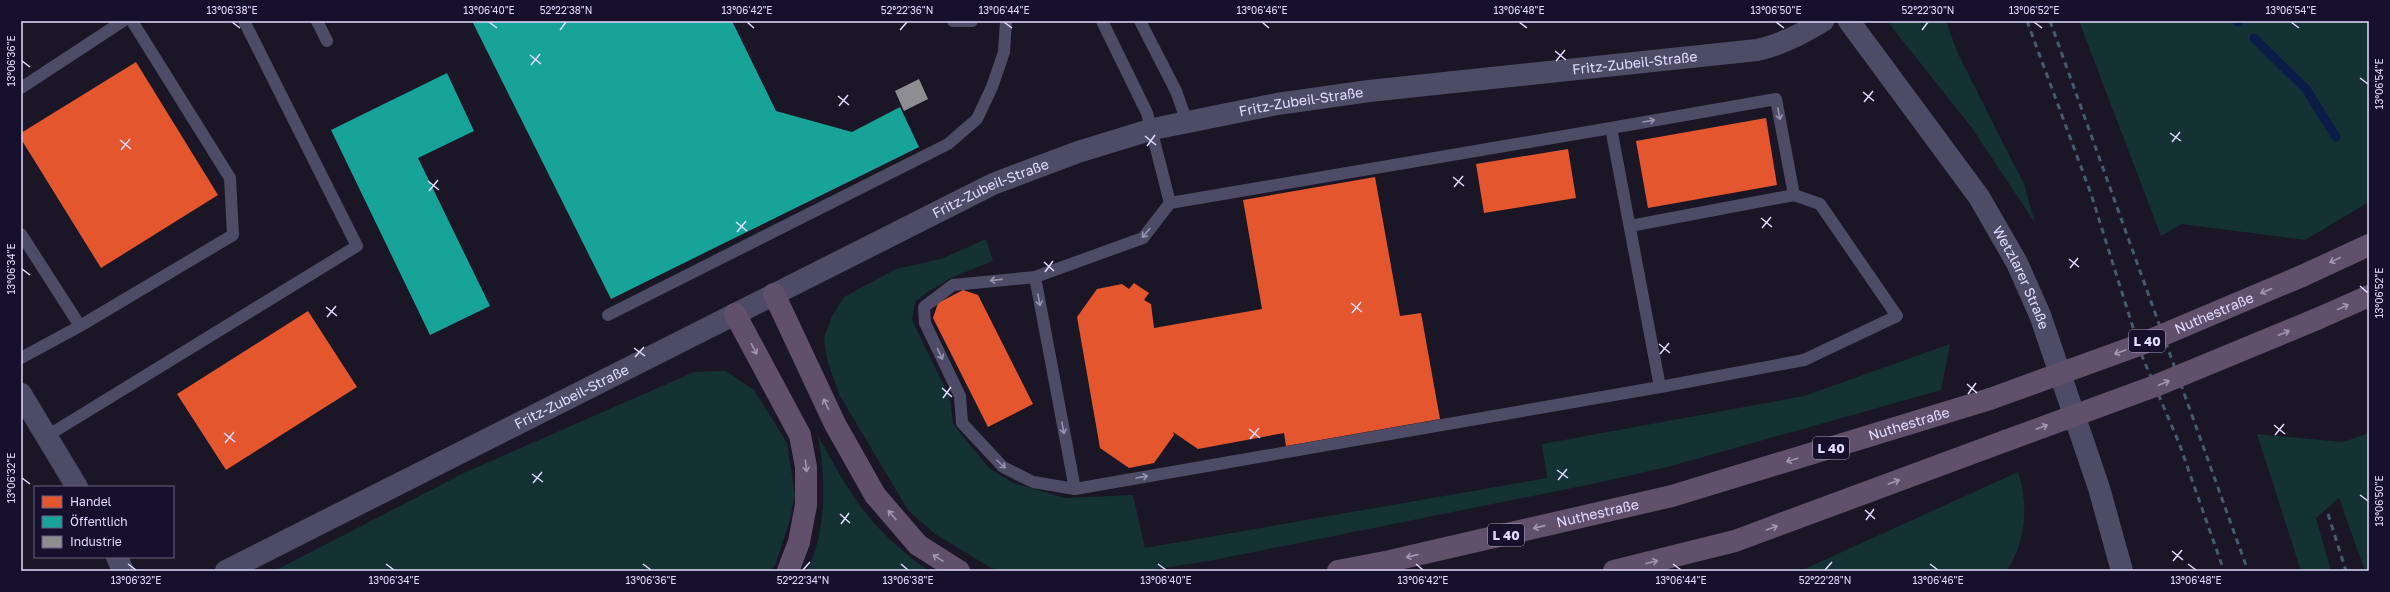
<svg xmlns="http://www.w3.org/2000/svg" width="2390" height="592" font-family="'Golos Text',sans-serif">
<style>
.green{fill:#143134}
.shops{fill:#e4572e}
.public{fill:#17a398}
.industry{fill:#8d8d92}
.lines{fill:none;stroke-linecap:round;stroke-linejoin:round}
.stream{stroke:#0b1c49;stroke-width:9}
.service{stroke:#4e4b66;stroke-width:12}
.minor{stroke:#4e4b66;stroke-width:22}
.tertiary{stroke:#4e4b66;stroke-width:22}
.trunk{stroke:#61506c;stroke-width:22}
.rail{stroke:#485a6f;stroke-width:3;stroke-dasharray:6 5;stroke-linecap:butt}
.trunk-bridge{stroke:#61506c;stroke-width:22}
.oneway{stroke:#9893b2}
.oneway2{stroke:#a196b6}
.ticks{fill:none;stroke:#e1dbff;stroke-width:1.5}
.labels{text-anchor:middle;stroke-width:4;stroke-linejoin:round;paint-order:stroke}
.shield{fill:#17102c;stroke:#a49ec0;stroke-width:1}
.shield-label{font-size:13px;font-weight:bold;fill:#e1dbff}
.street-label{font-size:14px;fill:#e1dbff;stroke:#17102c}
.neatline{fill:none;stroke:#e1dbff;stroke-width:1.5}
.ticks-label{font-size:10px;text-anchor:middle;fill:#e1dbff}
</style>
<rect width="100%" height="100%" fill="#1a1626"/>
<path class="green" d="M1887,21H1946L1958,54L2024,184L2035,223L1972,128Z
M2079,21H2369V202L2305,240L2182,224L2161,236Z
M986,239L993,261L953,277L926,293L915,302L912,320L950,398L953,424L989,468L1013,483L1065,498L1133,495L1145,548L1547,478L1542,444L1804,396L1950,344L1941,390L1671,466L1597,483L1209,561L1143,571H1002L991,568L935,534L908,510L840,396L827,360L824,338L832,316L844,297L896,269L941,259Z
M726,371L754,390L787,443L795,495L789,523L775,565L771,571H274L466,472L694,372Z
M2369,433V571H2365L2339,498L2316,518L2331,571H2301L2257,434L2343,442Z
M818,435C850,496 872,531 929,571H807C827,531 826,478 818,435Z
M2018,472C2029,506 2026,540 2007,571H1800Z"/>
<path class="shops" d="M136,62L218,195L101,268L21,139V133Z
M1766,118L1777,185L1648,208L1636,141Z
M1568,149L1576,198L1484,213L1476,164Z
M1375,177L1400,316L1421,313L1440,419L1286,446L1284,433L1198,449L1173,432L1174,435L1154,463L1129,468L1100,448L1077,317L1097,289L1122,284L1129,289L1134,283L1149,293L1144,300L1151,304L1154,328L1262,309L1243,200Z
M963,290L978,295L1033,404L988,427L933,318L938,303Z
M308,311L357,387L226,470L177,394Z"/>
<path class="public" d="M472,21H732L776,111L852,132L900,107L919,147L611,299Z
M447,73L474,131L418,158L490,306L430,335L331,130Z"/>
<path class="industry" d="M919,79L928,99L904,111L895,91Z"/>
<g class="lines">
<path class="stream" d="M2237,21L2238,22
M2254,38L2306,89L2336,137"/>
<path class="service" d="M317,21L327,41
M953,21H972
M1102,21L1147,113L1170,203
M1140,21L1176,91L1187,122
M21,88L123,21
M1611,128L1776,99L1794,195
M1630,226L1794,195L1820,204L1897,316L1804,360L1660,387L1075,489L1035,277L1143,238L1170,203L1611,128L1660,387
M21,234L80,326L21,358
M1035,277L953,285L924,307L925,323L960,396L962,423L1003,467L1033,482L1075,489
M608,315L948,144L977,119L992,87L1004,52L1006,21
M80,326L233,235L230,178L132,21
M47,436L357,246L244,21"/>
<path class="minor" d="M21,394L77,487
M117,557L123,571"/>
<g class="tertiary">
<path id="s1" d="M1849,21L1979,197L2017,263L2040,315L2099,488L2122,571"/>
<path id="s2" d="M226,571L993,184L1078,152L1153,129L1277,104L1369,91L1757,50C1781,45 1802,34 1823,21"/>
</g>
<g class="trunk">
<path d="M2302,276L2369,245"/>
<path d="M774,294L835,424L875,495L918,545L959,571"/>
<path d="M735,314L800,435L806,467V505L799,542L788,571"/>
<path d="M2317,319L2369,296"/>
<path id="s3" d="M1338,571L1390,561L1672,496L1990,399"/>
<path d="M1614,571L1735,541L2005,441"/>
</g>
<path class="rail" d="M2027,21L2091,194L2142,356L2179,443L2224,571
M2050,21L2248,571
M2328,514L2346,571"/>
<g class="trunk-bridge">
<path id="s4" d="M1990,399L2139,345L2302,276"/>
<path d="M2005,441L2155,386L2317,319"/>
</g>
</g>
<defs><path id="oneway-shaft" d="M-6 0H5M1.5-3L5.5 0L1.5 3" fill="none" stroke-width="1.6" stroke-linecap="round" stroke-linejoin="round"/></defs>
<g class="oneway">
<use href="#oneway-shaft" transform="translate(1779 114) rotate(79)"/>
<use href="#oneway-shaft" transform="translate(1649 121) rotate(-10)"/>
<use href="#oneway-shaft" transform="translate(1146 233) rotate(131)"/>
<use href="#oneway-shaft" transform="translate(996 280) rotate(174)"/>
<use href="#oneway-shaft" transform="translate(1039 300) rotate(79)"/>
<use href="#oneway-shaft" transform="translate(940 354) rotate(64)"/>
<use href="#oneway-shaft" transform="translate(1063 428) rotate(79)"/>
<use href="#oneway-shaft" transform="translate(1001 464) rotate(42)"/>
<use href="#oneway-shaft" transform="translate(1142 477) rotate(-10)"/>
</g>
<g class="oneway2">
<use href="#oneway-shaft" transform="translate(2335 260) rotate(155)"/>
<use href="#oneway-shaft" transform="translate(2266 291) rotate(157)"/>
<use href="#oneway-shaft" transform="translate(2343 307) rotate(-24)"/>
<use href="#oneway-shaft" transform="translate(2284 333) rotate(-23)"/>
<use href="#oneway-shaft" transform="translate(754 349) rotate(62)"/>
<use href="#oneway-shaft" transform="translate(2120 352) rotate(160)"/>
<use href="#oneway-shaft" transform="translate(2164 383) rotate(-23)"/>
<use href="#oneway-shaft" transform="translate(826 404) rotate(-115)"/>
<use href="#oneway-shaft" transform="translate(2042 427) rotate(-20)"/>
<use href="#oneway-shaft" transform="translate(1792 460) rotate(163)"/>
<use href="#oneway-shaft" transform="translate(806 466) rotate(84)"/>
<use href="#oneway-shaft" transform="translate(1894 482) rotate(-20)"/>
<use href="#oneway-shaft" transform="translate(892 515) rotate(-130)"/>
<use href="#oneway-shaft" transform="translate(1539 527) rotate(167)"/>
<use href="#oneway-shaft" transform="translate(1772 528) rotate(-20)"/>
<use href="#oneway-shaft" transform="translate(1412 556) rotate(167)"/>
<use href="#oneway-shaft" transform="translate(938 558) rotate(-148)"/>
<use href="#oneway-shaft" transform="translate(1652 562) rotate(-14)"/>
</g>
<path class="ticks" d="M232,22L240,28M489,22L497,28M747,22L754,28M1004,22L1012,28M1262,22L1269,28M1519,22L1527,28M1776,22L1784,28M2034,22L2042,28M2291,22L2299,28M560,30L566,22M900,30L907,22M1922,30L1928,22M1555,51L1566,60M530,55L541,64M22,61L30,67M1556,61L1565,50M531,65L540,54M2360,78L2368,84M1863,92L1874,101M838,96L849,105M1864,102L1873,91M839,106L848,95M2170,133L2181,141M1145,136L1156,145M120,140L131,149M2172,142L2180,132M1147,146L1155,135M121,150L130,139M1453,177L1464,186M428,181L439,190M1454,187L1463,176M429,191L438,180M1761,218L1772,227M736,222L747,231M1762,228L1771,217M737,232L746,221M2069,259L2079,267M1044,262L1054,271M2070,268L2078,258M22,269L30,275M1045,272L1053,261M2360,286L2368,293M1351,303L1362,312M326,307L337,316M1352,313L1361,302M327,317L336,306M1659,344L1670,353M634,348L645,356M1660,354L1669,343M635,357L644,347M1967,384L1977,393M942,388L952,397M1968,394L1976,383M943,398L951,387M2274,425L2285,434M1249,429L1260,438M224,433L235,442M2275,435L2284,424M1250,439L1259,428M225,443L234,432M1557,470L1568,478M532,474L543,482M22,478L30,484M1558,480L1567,469M533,483L542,472M2360,495L2368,501M1865,510L1875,519M840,514L850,523M1866,520L1874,509M841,524L849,513M2172,551L2183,560M2173,561L2182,550M128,564L136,570M386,564L394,570M643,564L651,570M901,564L908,570M1158,564L1166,570M1416,564L1423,570M1673,564L1681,570M1930,564L1938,570M2188,564L2196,570M803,570L810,562M1825,570L1832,562"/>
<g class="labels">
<g class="shield">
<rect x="2129" y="330" width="36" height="22" rx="3"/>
<rect x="1813" y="437" width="36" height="22" rx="3"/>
<rect x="1488" y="524" width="36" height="22" rx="3"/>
</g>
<g class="shield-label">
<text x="2147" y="346">L 40</text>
<text x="1831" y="453">L 40</text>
<text x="1506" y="540">L 40</text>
</g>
<g class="street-label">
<text dy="5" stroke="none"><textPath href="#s2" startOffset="1515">Fritz-Zubeil-Straße</textPath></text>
<text dy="5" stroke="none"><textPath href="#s2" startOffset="1179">Fritz-Zubeil-Straße</textPath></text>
<text dy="5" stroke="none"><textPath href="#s2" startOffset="855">Fritz-Zubeil-Straße</textPath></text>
<text dy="5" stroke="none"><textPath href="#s1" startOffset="310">Wetzlarer Straße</textPath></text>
<text dy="5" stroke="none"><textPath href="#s4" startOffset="240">Nuthestraße</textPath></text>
<text dy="5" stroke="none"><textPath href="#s2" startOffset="387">Fritz-Zubeil-Straße</textPath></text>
<text dy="5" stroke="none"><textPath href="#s3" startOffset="590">Nuthestraße</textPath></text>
<text dy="5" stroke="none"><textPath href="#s3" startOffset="266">Nuthestraße</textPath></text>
</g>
</g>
<rect width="2390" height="592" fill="none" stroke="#17102c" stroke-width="44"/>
<rect x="34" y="486" width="140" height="72" fill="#17102c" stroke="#686180"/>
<rect x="42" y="496" width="20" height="12" fill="#e4572e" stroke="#686180"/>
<text x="70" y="506" font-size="12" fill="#e1dbff">Handel</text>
<rect x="42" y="516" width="20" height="12" fill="#17a398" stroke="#686180"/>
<text x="70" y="526" font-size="12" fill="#e1dbff">Öffentlich</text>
<rect x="42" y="536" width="20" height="12" fill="#8d8d92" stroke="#686180"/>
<text x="70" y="546" font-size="12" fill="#e1dbff">Industrie</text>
<rect x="22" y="22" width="2346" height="548" class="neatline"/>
<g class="ticks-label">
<text x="232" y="14">13°06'38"E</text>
<text x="489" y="14">13°06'40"E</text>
<text x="566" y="14">52°22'38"N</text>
<text x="747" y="14">13°06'42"E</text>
<text x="907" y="14">52°22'36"N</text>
<text x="1004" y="14">13°06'44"E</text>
<text x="1262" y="14">13°06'46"E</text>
<text x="1519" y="14">13°06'48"E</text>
<text x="1776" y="14">13°06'50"E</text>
<text x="1928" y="14">52°22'30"N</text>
<text x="2034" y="14">13°06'52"E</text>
<text x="2291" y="14">13°06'54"E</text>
<text transform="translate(11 61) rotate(-90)" y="4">13°06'36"E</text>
<text transform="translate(2379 84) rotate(-90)" y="4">13°06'54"E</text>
<text transform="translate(11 269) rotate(-90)" y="4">13°06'34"E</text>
<text transform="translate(2379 293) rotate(-90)" y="4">13°06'52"E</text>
<text transform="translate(11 478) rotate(-90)" y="4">13°06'32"E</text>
<text transform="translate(2379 501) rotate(-90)" y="4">13°06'50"E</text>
<text x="136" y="584">13°06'32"E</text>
<text x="394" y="584">13°06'34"E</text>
<text x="651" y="584">13°06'36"E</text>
<text x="803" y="584">52°22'34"N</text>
<text x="908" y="584">13°06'38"E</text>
<text x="1166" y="584">13°06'40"E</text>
<text x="1423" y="584">13°06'42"E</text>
<text x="1681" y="584">13°06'44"E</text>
<text x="1825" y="584">52°22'28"N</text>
<text x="1938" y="584">13°06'46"E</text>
<text x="2196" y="584">13°06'48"E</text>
</g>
</svg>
